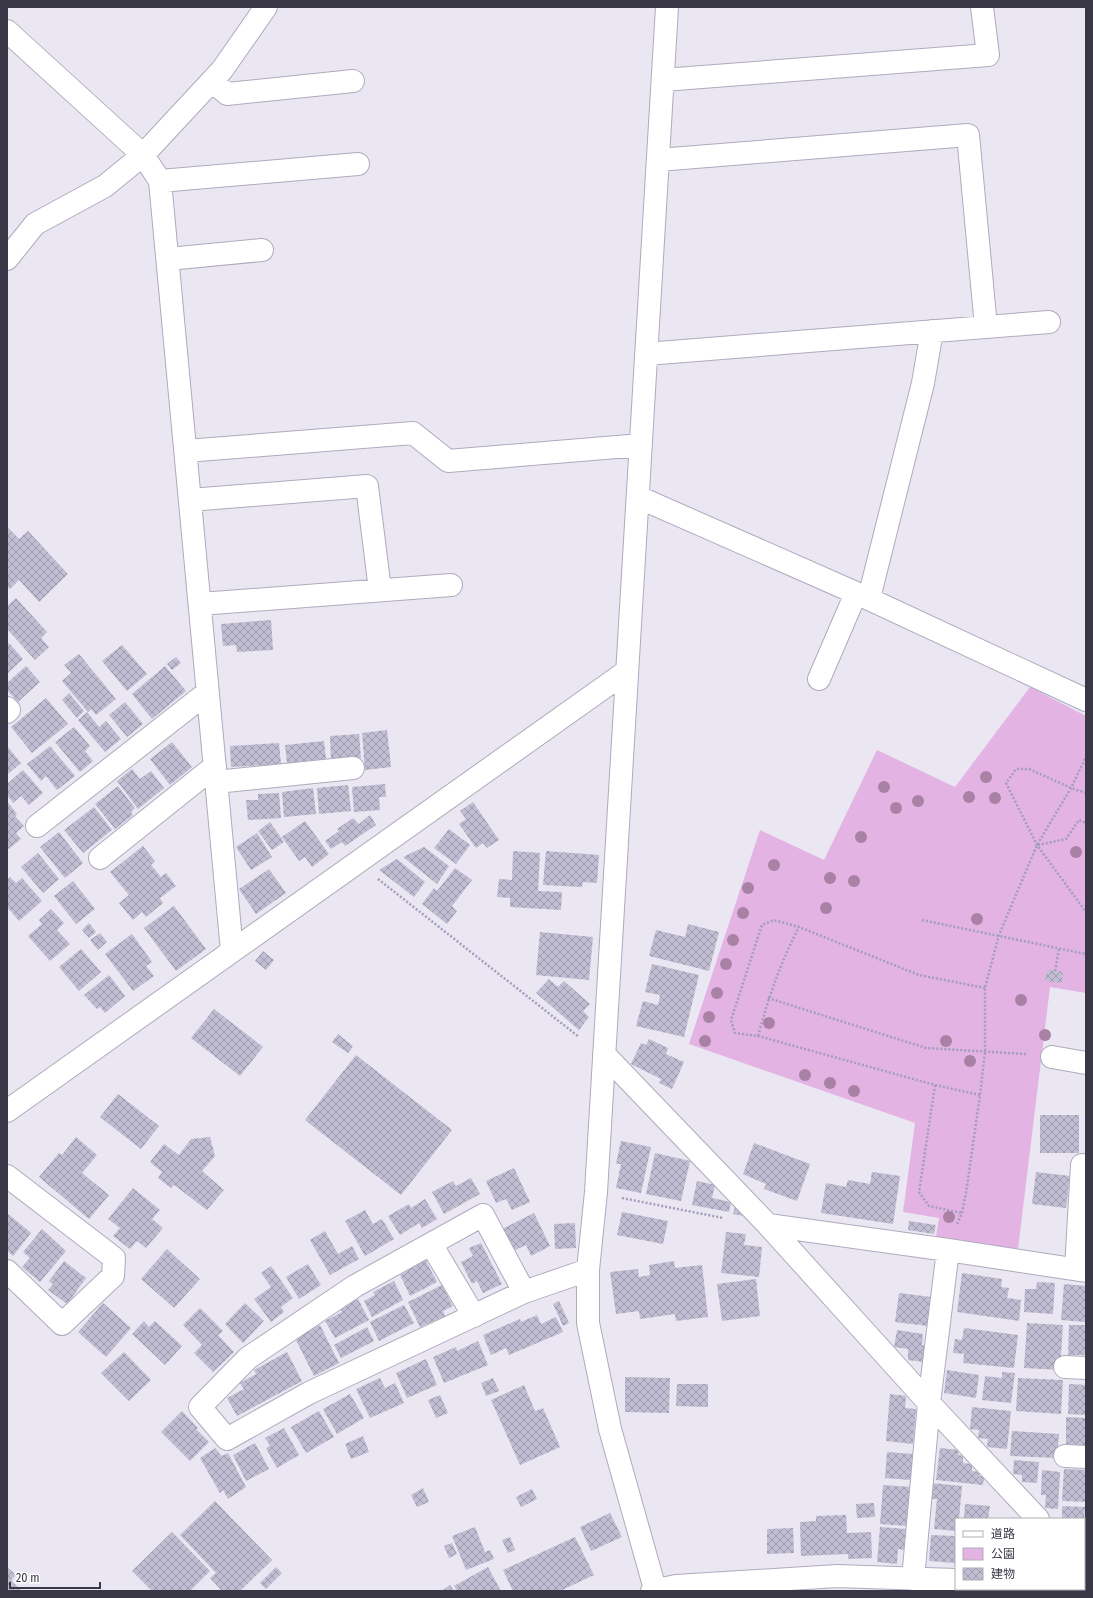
<svg xmlns="http://www.w3.org/2000/svg" width="1093" height="1598" font-family="'Fira Sans Condensed','Noto Sans JP',sans-serif">
<style>
.green{fill:#e3b3e3}
.building{fill:url(#building-cross-hatch)}
.lines{fill:none;stroke-linecap:round;stroke-linejoin:round}
.minor-casing{stroke:#afaabd;stroke-width:24}
.path{stroke:#a39dbd;stroke-width:2.5;stroke-dasharray:2 2;stroke-linecap:butt}
.minor{stroke:#fff;stroke-width:22}
.tree{fill:#a881a5}
</style>
<defs>
<pattern id="building-cross-hatch" width="8" height="8" patternUnits="userSpaceOnUse"><rect width="8" height="8" fill="#c1bdd3"/><path d="M0 0l8 8M0 8l8-8" fill="none" stroke="#9e9aad"/></pattern>
</defs>
<rect width="100%" height="100%" fill="#eae7f2"/>
<path class="green" d="M1030,687L1086,716V993L1050,987L1018,1249L936,1237L939,1218L903,1212L915,1123L689,1044L760,830L824,860L877,750L955,787Z"/>
<path class="building" d="M7,527L19,539L28,531L68,574L39,602L19,580L10,589L7,586V571L9,569L7,567Z
M16,598L47,632L41,638L49,647L35,660L7,629V606Z
M271,620L273,650L237,652L236,645L223,646L221,624Z
M9,643L23,659L7,674V645Z
M122,645L147,674L127,691L102,661Z
M79,654L116,699L96,715L91,709L88,712L62,681L71,673L64,665Z
M176,657L181,663L172,670L167,664Z
M26,666L40,682L18,702L7,690V683Z
M165,666L186,691L152,719L132,694Z
M69,693L84,711L77,718L62,700Z
M46,698L68,724L32,753L11,727Z
M125,702L143,724L127,737L109,715Z
M87,712L99,727L106,721L121,739L105,752L78,720Z
M74,727L90,746L85,751L93,761L80,772L55,742Z
M387,730L391,767L365,770L362,733Z
M359,734L361,758L331,760L330,736Z
M324,741L326,759L287,763L285,745Z
M172,742L192,767L170,785L150,759Z
M279,743L281,764L231,767L230,746Z
M7,746L21,763L7,775Z
M50,746L75,776L57,790L46,776L41,781L27,764Z
M132,769L140,779L151,771L164,788L138,809L117,781Z
M23,770L43,793L29,805L21,796L13,803L7,795V784Z
M385,784L386,797H379L380,810L354,812L352,787Z
M348,785L351,811L319,814L317,788Z
M118,786L135,808L131,812L133,815L115,829L95,804Z
M313,788L316,814L284,817L282,792Z
M279,793L281,818L248,820L246,800H258V794Z
M7,801L17,814L15,816L24,826L16,833L21,839L9,849L7,847Z
M473,802L499,840L487,848L483,843L476,848L459,824L466,819L460,811Z
M94,807L112,830L83,853L64,830Z
M370,815L376,825L345,846L342,842L331,849L325,841L339,831L337,829L353,818L359,824Z
M305,821L329,854L312,867L305,857L299,861L282,837Z
M270,822L284,842L272,850L258,831Z
M449,829L470,845L456,864L434,848Z
M59,832L83,863L65,878L40,847Z
M257,833L272,857L251,870L236,847Z
M143,846L155,861L151,865L161,877L166,873L176,886L160,898L163,903L146,917L142,912L133,920L119,903L129,895L110,872Z
M424,847L449,866L437,884L403,857Z
M513,851L540,853L538,891L562,892L561,910L510,907V898L497,897L499,879L512,880Z
M546,851L599,855L597,883L583,882L582,887L543,885Z
M38,853L59,879L43,893L21,867Z
M397,859L425,882L414,897L379,870Z
M455,868L472,880L452,906L457,911L447,924L422,904L434,888L437,891Z
M269,869L286,893L256,914L239,889Z
M10,877L16,883L22,878L42,901L19,921L7,907V880Z
M73,881L95,909L76,924L54,896Z
M174,906L206,949L176,971L144,928Z
M51,909L64,923L57,930L70,944L50,961L28,936L42,924L39,920Z
M89,923L96,932L89,938L82,930Z
M688,924L719,932L709,971L649,956L656,930L685,937Z
M540,932L593,937L589,980L536,975Z
M100,933L107,942L98,950L90,940Z
M132,934L152,962L146,966L154,976L133,991L105,954Z
M81,949L101,972L79,991L59,967Z
M263,951L274,960L266,970L255,961Z
M652,964L699,975L684,1037L636,1026L643,1001L658,1005L660,995L645,992Z
M1047,970L1063,972L1062,983L1045,981Z
M109,975L125,996L105,1013L100,1007L97,1009L84,995Z
M549,979L558,987L564,981L590,1004L583,1011L589,1017L579,1030L536,993Z
M214,1009L263,1047L240,1076L191,1038Z
M338,1034L353,1046L348,1053L332,1042Z
M649,1039L668,1048L666,1054L684,1062L672,1089L659,1083L661,1079L631,1064L641,1043L646,1045Z
M356,1055L452,1130L401,1195L305,1120Z
M118,1094L159,1126L141,1149L100,1117Z
M1040,1115H1079V1153H1040Z
M76,1137L97,1155L82,1173L109,1195L89,1219L39,1177L59,1153L62,1155Z
M210,1137L215,1156L202,1171L224,1190L207,1210L174,1185L171,1188L158,1178L162,1172L150,1162L164,1144L179,1155L191,1139Z
M621,1141L651,1147L641,1193L616,1188L621,1164H616Z
M754,1143L810,1164L797,1201L764,1189L766,1184L743,1174Z
M655,1153L690,1161L681,1201L646,1194Z
M514,1168L530,1202L512,1210L506,1199L496,1203L486,1181Z
M872,1172L900,1176L893,1224L821,1213L826,1183L846,1187L848,1180L870,1184Z
M1036,1172L1070,1176L1066,1208L1032,1204Z
M471,1178L480,1194L444,1214L432,1192L453,1181L456,1186Z
M697,1181L715,1185L712,1198L731,1202L729,1212L692,1205Z
M133,1188L160,1210L152,1219L163,1228L146,1248L137,1241L130,1249L113,1236L120,1228L108,1219Z
M425,1199L437,1219L422,1228L419,1223L400,1235L388,1216L409,1204L411,1208Z
M735,1206L744,1216L733,1214Z
M365,1210L373,1224L382,1219L394,1239L365,1256L345,1221Z
M622,1212L668,1221L663,1244L617,1235Z
M7,1213L31,1233L13,1256L7,1250Z
M534,1213L550,1246L531,1256L526,1245L513,1251L502,1229Z
M909,1221L936,1225L934,1234L908,1230Z
M575,1223L576,1248L555,1249L554,1224Z
M42,1229L66,1251L40,1282L22,1267L30,1258L23,1252Z
M325,1231L338,1254L352,1246L359,1259L330,1275L310,1240Z
M726,1232L746,1234L744,1245L762,1247L759,1277L721,1273Z
M481,1243L502,1284L483,1293L477,1281L472,1284L461,1262L473,1256L469,1248Z
M167,1249L200,1279L174,1308L141,1279Z
M425,1259L437,1282L410,1296L400,1275L408,1271L407,1268Z
M64,1261L86,1278L67,1304L48,1290L53,1284L49,1281Z
M674,1261L675,1268L702,1265L708,1317L676,1321L675,1314L640,1319L639,1311L616,1314L610,1272L638,1269L639,1277L650,1275L649,1265Z
M308,1264L321,1285L299,1299L286,1277Z
M271,1266L293,1298L281,1307L284,1312L271,1322L254,1299L271,1287L261,1273Z
M962,1273L1002,1279L1001,1287L1009,1288L1007,1298L1021,1300L1019,1321L957,1312Z
M756,1279L760,1316L722,1321L717,1284Z
M394,1281L403,1300L372,1317L364,1301L375,1295L373,1292Z
M1037,1282L1055,1283L1053,1314L1024,1312L1025,1289H1036Z
M1064,1284L1086,1286V1322L1061,1320Z
M442,1285L453,1306L443,1311L445,1316L420,1327L408,1302Z
M899,1293L931,1297L928,1326L895,1322Z
M358,1299L369,1320L335,1338L325,1321L342,1312L340,1309Z
M559,1301L569,1323L563,1326L553,1304Z
M103,1303L131,1328L106,1357L78,1332Z
M245,1303L264,1321L243,1343L225,1324Z
M404,1305L414,1323L379,1341L370,1322Z
M200,1308L223,1331L218,1335L234,1352L213,1372L194,1353L202,1345L183,1325Z
M537,1315L541,1324L556,1317L563,1332L509,1355L506,1348L491,1355L483,1335L520,1319L521,1322Z
M144,1321L149,1327L155,1321L182,1346L165,1365L132,1334Z
M1027,1323L1063,1325L1060,1370L1024,1368Z
M320,1325L339,1363L314,1376L295,1338Z
M1069,1325H1086V1355H1068Z
M367,1327L374,1341L341,1358L334,1345Z
M964,1328L1018,1335L1014,1368L963,1363L964,1354L953,1353L955,1339L962,1340Z
M897,1330L923,1334L922,1345H926L924,1362L908,1360V1349L894,1347Z
M478,1341L488,1365L444,1383L433,1357L456,1347L457,1351Z
M124,1352L151,1380L129,1401L101,1373Z
M287,1352L302,1381L237,1416L227,1398L244,1389L240,1383L256,1374L254,1370Z
M426,1359L437,1385L407,1398L396,1373Z
M947,1370L979,1375L976,1398L944,1393Z
M1002,1372L1015,1373L1011,1403L982,1400L985,1376L1002,1378Z
M625,1377L670,1378L669,1413L625,1412Z
M380,1378L385,1388L395,1383L404,1403L370,1418L356,1389Z
M493,1378L499,1391L486,1396L481,1383Z
M1018,1378L1063,1380L1061,1414L1016,1411Z
M677,1384H708V1407L676,1406Z
M1069,1384L1086,1385V1415L1068,1414Z
M524,1385L535,1411L543,1408L560,1447L520,1465L491,1400Z
M350,1394L364,1418L337,1434L323,1409Z
M890,1394L906,1396L905,1408L916,1409L913,1444L886,1441Z
M440,1395L448,1413L436,1418L428,1400Z
M972,1407L1011,1411L1007,1449L987,1447L988,1439L978,1438L979,1430L970,1429Z
M182,1411L198,1428L196,1429L209,1442L190,1461L161,1432Z
M319,1411L334,1437L306,1453L291,1427Z
M1066,1417L1086,1418V1445L1066,1444Z
M284,1428L299,1455L277,1468L266,1448L270,1446L265,1438Z
M1012,1431L1059,1434L1057,1458L1010,1456Z
M363,1436L369,1452L351,1459L345,1444Z
M255,1443L269,1469L246,1481L233,1455Z
M215,1448L222,1456L228,1453L246,1487L228,1499L223,1490L220,1493L200,1458Z
M940,1448L959,1450L958,1455L963,1456V1463L972,1464V1471L980,1472L979,1476L984,1477L983,1485L936,1480Z
M887,1452L913,1454L911,1480L885,1478Z
M1014,1460L1039,1462L1037,1483L1022,1482V1475L1013,1474Z
M1064,1469L1086,1470V1502L1062,1501Z
M1042,1470L1060,1472L1058,1509L1045,1508L1046,1495H1041Z
M932,1483L962,1486L959,1519H956V1531L934,1529L937,1499H931Z
M883,1485L911,1487L907,1526L880,1524Z
M423,1488L429,1502L417,1507L411,1495Z
M532,1489L537,1499L521,1507L516,1497Z
M215,1501L272,1560L240,1591H222L210,1578L216,1573L180,1535Z
M874,1503L875,1517L857,1518L856,1504Z
M965,1504L990,1506L988,1519H964Z
M1062,1506L1085,1507L1084,1519H1062Z
M610,1513L622,1537L591,1551L580,1527Z
M846,1515L847,1533L871,1532L872,1558L848,1559V1554L801,1556L800,1522L816,1521V1516Z
M475,1527L485,1552L490,1550L494,1559L466,1570L452,1536Z
M880,1527L906,1529L904,1550L898,1549L897,1564L877,1562Z
M793,1528L794,1553L767,1554V1529Z
M172,1532L210,1571L190,1591H152L132,1571Z
M931,1535L956,1536L955,1563L929,1561Z
M510,1537L515,1550L508,1553L502,1540Z
M575,1537L594,1575L560,1591H513L503,1570Z
M452,1543L457,1554L449,1558L444,1546Z
M7,1567L16,1575L11,1580L22,1591H7Z
M276,1567L282,1573L266,1589L260,1583Z
M488,1567L501,1591H457L454,1586Z
M450,1585L454,1591H441Z"/>
<g class="lines">
<defs>
<path id="minor" d="M7,31L143,155L160,181L232,951
M663,80L988,55L982,7
M212,81L227,94L353,81
M658,160L968,135L986,327
M160,181L358,164
M7,259L35,224L105,186L143,155L222,70L266,7
M168,259L262,250
M646,354L1049,322
M186,451L413,433L448,461L641,445
M638,497L856,593L1086,700
M190,500L367,486L380,590
M869,598L923,383L932,331
M200,604L451,585
M819,679L856,593
M7,708L9,710L7,712
M216,782L353,768
M37,826L208,692
M100,858L215,766
M604,1054L768,1225L929,1403L1038,1519
M1052,1057L1086,1063
M7,1111L627,671
M7,1176L114,1258L113,1276L62,1324L7,1271
M768,1225L948,1250L1086,1271
M431,1244L474,1316
M1076,1269L1082,1165
M524,1292L483,1215L355,1286L248,1358L200,1407L227,1439L309,1393L524,1292L588,1270
M1065,1367L1086,1368
M1065,1456L1086,1457
M913,1579L929,1403L948,1250
M1085,1579L1086,1590
M655,1589L610,1429L588,1323V1270L596,1192L667,7
M652,1591L676,1586L837,1576L956,1580"/>
</defs>
<use href="#minor" class="minor-casing"/>
<path class="path" d="M1086,793L1071,788L1029,769H1016L1006,783L1037,845L1086,912
M1038,845L1066,839L1079,820L1086,823
M378,879L579,1037
M922,920L1086,954
M1055,971L1059,949
M768,998L926,1048L1026,1054
M758,1036C769,996 780,964 799,927
M935,1085L919,1192L929,1206L962,1213
M980,1095L935,1085L758,1036L735,1033L731,1020L762,925L774,920L799,927L919,975L985,988
M622,1198L723,1218
M957,1224L962,1213L966,1193L980,1095L985,1052V988L999,935L1037,845L1071,788L1086,757"/>
<use href="#minor" class="minor"/>
</g>
<g class="tree">
<circle cx="986" cy="777" r="6"/>
<circle cx="884" cy="787" r="6"/>
<circle cx="969" cy="797" r="6"/>
<circle cx="995" cy="798" r="6"/>
<circle cx="918" cy="801" r="6"/>
<circle cx="896" cy="808" r="6"/>
<circle cx="861" cy="837" r="6"/>
<circle cx="1076" cy="852" r="6"/>
<circle cx="774" cy="865" r="6"/>
<circle cx="830" cy="878" r="6"/>
<circle cx="854" cy="881" r="6"/>
<circle cx="748" cy="888" r="6"/>
<circle cx="826" cy="908" r="6"/>
<circle cx="743" cy="913" r="6"/>
<circle cx="977" cy="919" r="6"/>
<circle cx="733" cy="940" r="6"/>
<circle cx="726" cy="964" r="6"/>
<circle cx="717" cy="993" r="6"/>
<circle cx="1021" cy="1000" r="6"/>
<circle cx="709" cy="1017" r="6"/>
<circle cx="769" cy="1023" r="6"/>
<circle cx="1045" cy="1035" r="6"/>
<circle cx="705" cy="1041" r="6"/>
<circle cx="946" cy="1041" r="6"/>
<circle cx="970" cy="1061" r="6"/>
<circle cx="805" cy="1075" r="6"/>
<circle cx="830" cy="1083" r="6"/>
<circle cx="854" cy="1091" r="6"/>
<circle cx="949" cy="1217" r="6"/>
</g>
<rect width="1093" height="1598" fill="none" stroke="#393745" stroke-width="16"/>
<rect x="955" y="1518" width="130" height="72" fill="#ffffff" stroke="#b0afb5"/>
<rect x="963" y="1531" width="20" height="6" fill="#ffffff" stroke="#b0afb5"/>
<text x="991" y="1538" font-size="12" fill="#393745">道路</text>
<rect x="963" y="1548" width="20" height="12" fill="#e3b3e3" stroke="#b0afb5"/>
<text x="991" y="1558" font-size="12" fill="#393745">公園</text>
<rect x="963" y="1568" width="20" height="12" fill="url(#building-cross-hatch)" stroke="#b0afb5"/>
<text x="991" y="1578" font-size="12" fill="#393745">建物</text>
<path d="M10 1582v6h90v-6" fill="none" stroke="#393745" stroke-width="2"/>
<text x="16" y="1582" font-size="12" fill="#393745" stroke="#ffffff" stroke-width="3" paint-order="stroke">20 m</text>
</svg>
